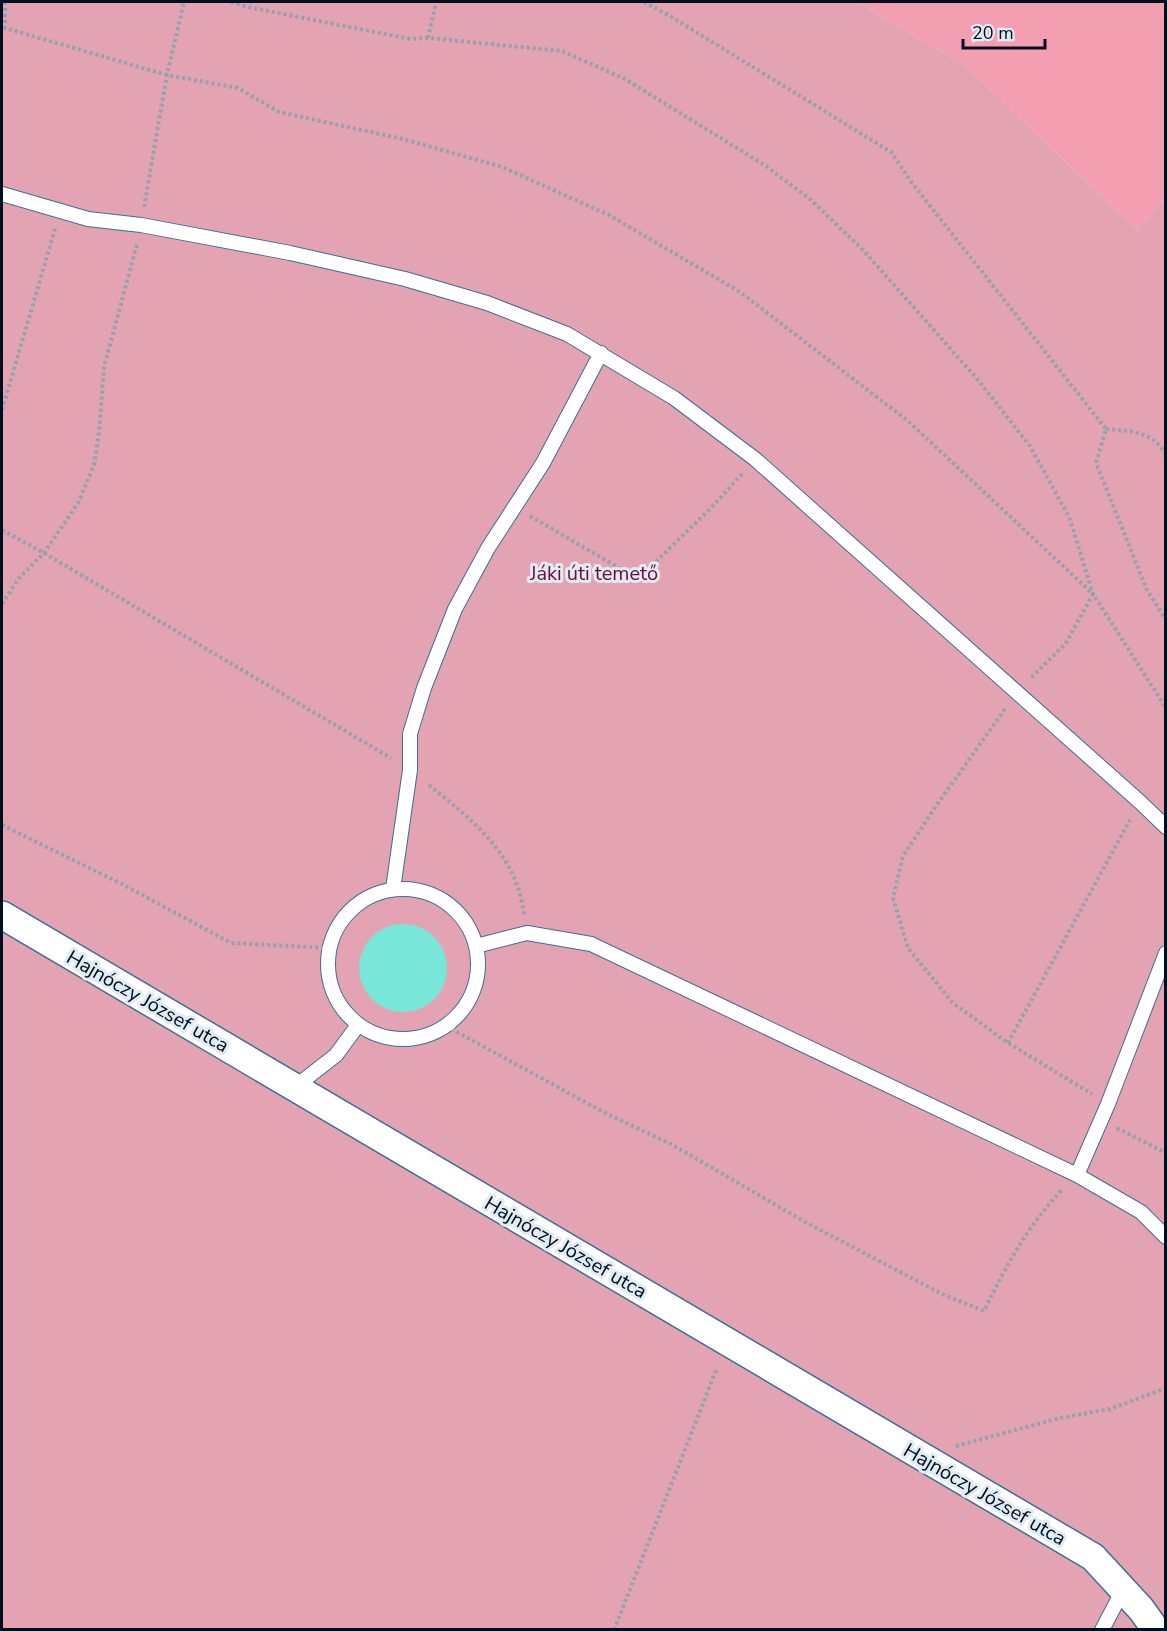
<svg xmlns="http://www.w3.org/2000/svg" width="1167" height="1631" font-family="'Nunito Sans',sans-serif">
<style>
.green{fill:#e4a3b2}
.forest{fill:#f49eb2}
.building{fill:#78e7d9}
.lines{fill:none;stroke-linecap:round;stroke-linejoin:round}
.service-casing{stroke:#3a6f99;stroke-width:16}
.minor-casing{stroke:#3a6f99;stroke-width:30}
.path{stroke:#95a1ad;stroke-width:4;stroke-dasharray:3 3;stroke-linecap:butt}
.service{stroke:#fff;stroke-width:14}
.minor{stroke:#fff;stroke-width:27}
.labels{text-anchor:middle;stroke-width:6;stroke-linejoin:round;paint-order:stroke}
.park-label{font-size:20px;fill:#700a33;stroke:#e0ebf4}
.street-label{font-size:20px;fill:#000e1e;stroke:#e0ebf4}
</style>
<rect width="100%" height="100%" fill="#e0ebf4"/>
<path class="green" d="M2,2H857L966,66L1137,230L1165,199V1629L2,1630Z"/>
<path class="forest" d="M857,2H1165V199L1137,230L966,66Z"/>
<path class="building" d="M359 968a44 44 0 1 1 88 0a44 44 0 1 1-88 0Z"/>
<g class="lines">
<defs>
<path id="service" d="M2,194L88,219L141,225L290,253L405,279L487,303L567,334L674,398L755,459L1140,802L1166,827
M328 964a75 75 0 1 1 150 0a75 75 0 1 1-150 0Z
M393,889L410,770V734L424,688L455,609L488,548L543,463L601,353
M476,946L527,933L591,944L1077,1175L1141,1212L1166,1237
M295,1087L336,1055L358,1025
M1077,1175L1108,1104L1166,953
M1102,1630L1123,1590"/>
<path id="minor" d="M2,915L1093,1557L1141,1609L1156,1630"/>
</defs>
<use href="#service" class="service-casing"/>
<use href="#minor" class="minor-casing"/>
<path class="path" d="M5,2V28L167,75L238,88L279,112L403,139L502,167L609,215L740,292L908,421L1093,594L1066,643L1031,678
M231,2L248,7L410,39L428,38L562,51L625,79L766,166L811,200L864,251L978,380L1030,446L1070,519L1093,594L1166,708
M644,2L670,16L891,152L912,183L1106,429L1096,463L1147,590L1166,620
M428,38L436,2
M144,207L167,75L184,2
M2,410L55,229
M1106,429C1131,431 1153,431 1166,455
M530,516L638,579L710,509L743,473
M2,530L44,553L391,758
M2,604L19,578L44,553L78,503L94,465L99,433L104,367L137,244
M1005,709L936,806L903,856L893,898L908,948L953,1003L1008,1043L1092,1094
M429,785C473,821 517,854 524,915
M2,825L122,884L231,943L329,948
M446,1026L607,1114L671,1144L807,1223L942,1294L984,1311C1006,1266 1028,1225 1063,1189
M1008,1043L1130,820
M1117,1128L1166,1153
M956,1446L1060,1418L1110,1409L1166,1388
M614,1630L717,1368"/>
<use href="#service" class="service"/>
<use href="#minor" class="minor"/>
</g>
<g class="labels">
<g class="park-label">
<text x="594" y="580">Jáki úti temető</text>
</g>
<g class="street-label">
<text transform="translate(148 1001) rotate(30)" y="7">Hajnóczy József utca</text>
<text transform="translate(566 1247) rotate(30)" y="7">Hajnóczy József utca</text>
<text transform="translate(985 1494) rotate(30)" y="7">Hajnóczy József utca</text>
</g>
</g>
<rect width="1167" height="1631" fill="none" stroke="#000e1e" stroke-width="6"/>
<path d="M963 39v9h82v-9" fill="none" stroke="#000e1e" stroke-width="3"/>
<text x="972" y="39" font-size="18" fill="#000e1e" stroke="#e0ebf4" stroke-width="4.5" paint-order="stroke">20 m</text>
</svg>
